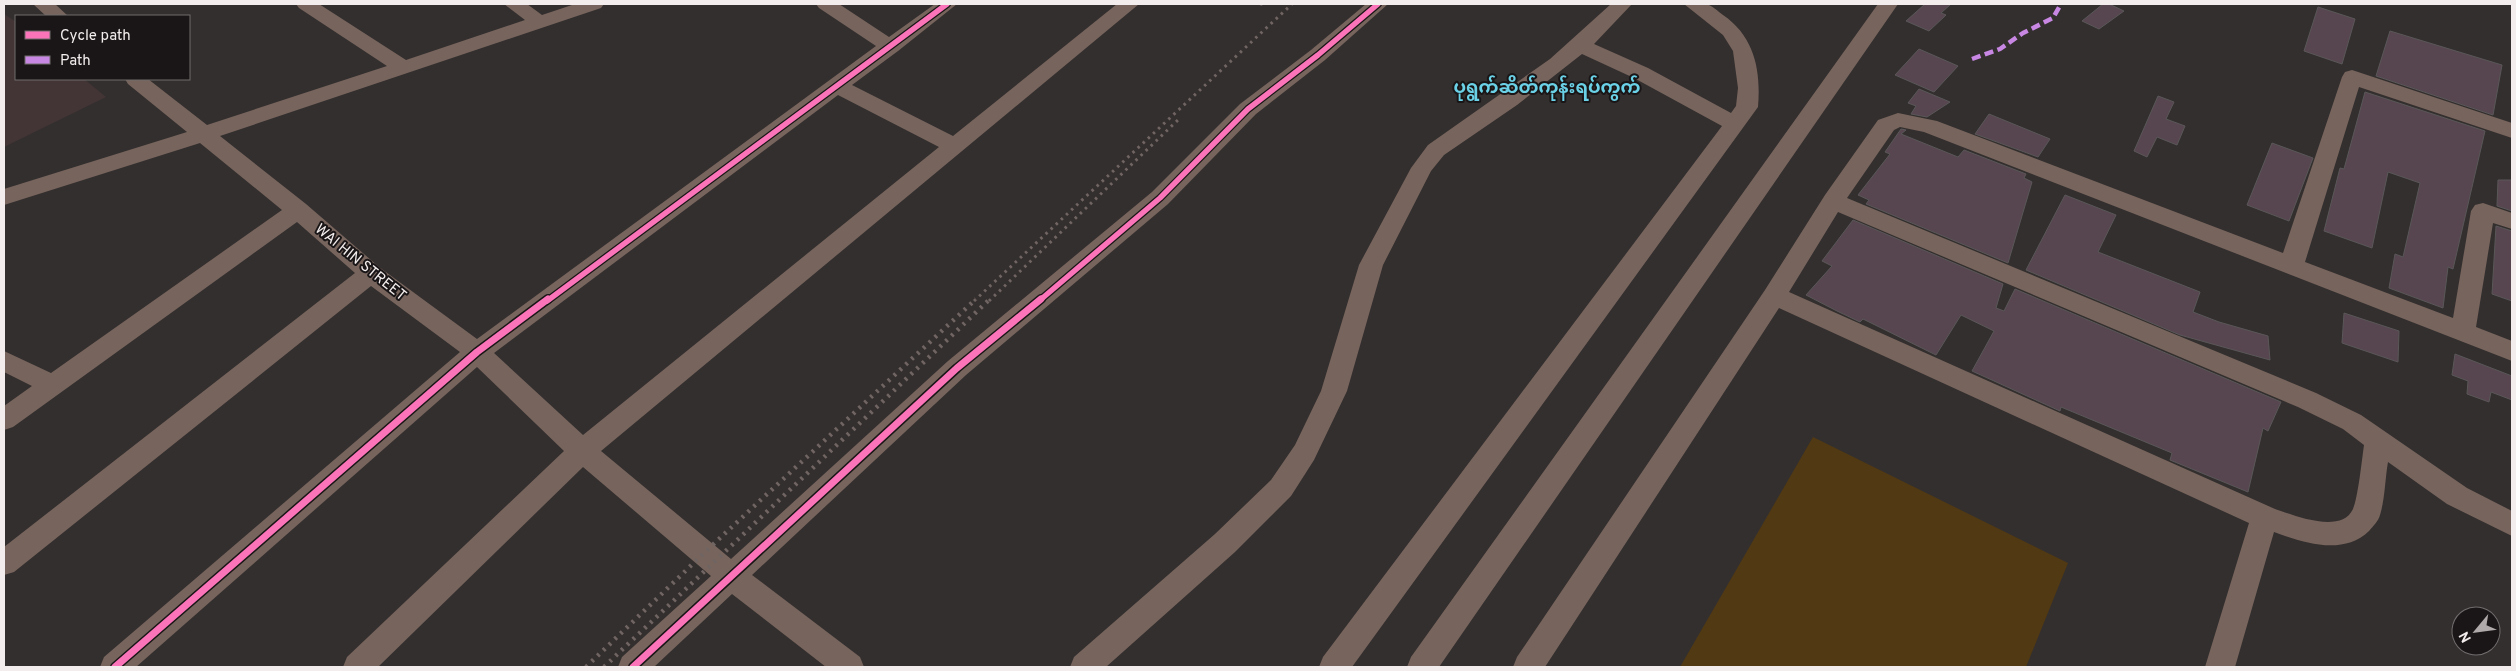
<svg xmlns="http://www.w3.org/2000/svg" width="2516" height="671" font-family="Overpass,'Noto Sans Myanmar',sans-serif">
<style>
.built{fill:#433536}
.green{fill:#503913}
.building{fill:#574650;stroke:#5a5758}
.lines{fill:none;stroke-linecap:round;stroke-linejoin:round}
.path{stroke:#726763;stroke-width:2.5;stroke-dasharray:2.5 2.5;stroke-linecap:butt}
.minor{fill:#77655d;fill-rule:evenodd}
.rail-far1{stroke:#706562;stroke-width:3;stroke-dasharray:2.5 4.5;stroke-linecap:butt}
.rail{stroke:#706562;stroke-width:4.5;stroke-dasharray:2.5 5.5;stroke-linecap:butt}
.quiet{stroke:#c787e3;stroke-width:4.5;stroke-dasharray:9 4.5;stroke-linecap:butt}
.cycleway-far1-casing{stroke:#1a1617;stroke-width:8}
.cycleway-casing{stroke:#1a1617;stroke-width:10}
.cycleway-far1{stroke:#fb73b8;stroke-width:5.5}
.cycleway{stroke:#fb73b8;stroke-width:7}
.labels{text-anchor:middle;stroke-width:4;stroke-linejoin:round;paint-order:stroke}
.street-label{font-size:15px;fill:#f3eded;stroke:#1a1617}
.quarter-label{font-size:18px;font-weight:bold;fill:#6ad1e6;stroke:#1a1617}
</style>
<rect width="100%" height="100%" fill="#342f2f"/>
<path class="built" d="M4,14L16,22V79H84L106,97L4,147Z"/>
<path class="green" d="M1813,437L2068,563L2026,667H1680Z"/>
<path class="building" d="M1925,4H1951L1941,13L1946,15L1929,31L1906,21Z
M2103,4H2109L2124,11L2099,29L2082,21Z
M2318,7L2355,19L2342,64L2304,51Z
M2390,31L2502,65L2493,115L2376,76Z
M1919,49L1958,66L1934,92L1895,75Z
M1919,89L1950,102L1927,117L1911,114L1916,106L1908,103Z
M2365,92L2485,131L2453,269L2448,267L2443,308L2389,288L2395,254L2403,257L2420,183L2388,172L2372,248L2324,231L2340,168L2344,169Z
M2158,96L2174,102L2166,119L2185,126L2177,145L2157,137L2147,157L2134,151Z
M1989,114L2050,139L2038,157L1975,134Z
M1901,129L1906,130L1901,134L1958,157L1964,150L2026,174L2024,178L2032,182L2008,263L1866,204L1869,200L1858,195L1890,154L1885,152Z
M2272,143L2313,158L2289,221L2247,205Z
M2498,180H2512V211L2497,206Z
M2065,195L2116,215L2098,252L2200,292L2193,312L2219,322L2268,336L2270,360L2180,335L2026,270Z
M1853,220L2003,284L1996,308L2004,311L2015,289L2281,402L2268,431L2263,428L2248,492L2170,460L2172,453L2061,407L2060,411L1972,371L1994,331L1961,315L1936,355L1863,319L1860,322L1837,311L1806,295L1832,266L1822,261Z
M2496,226L2512,231V301L2492,294Z
M2344,313L2399,331L2398,362L2342,343Z
M2455,354L2512,376V400L2491,392L2489,402L2467,394L2468,381L2452,375Z"/>
<g class="lines">
<path class="path" d="M1260,4L1264,5"/>
<path class="minor" d="M33,4H55L68,16H46Z
M296,4H319L406,60L525,20L504,4H527L542,15L575,4H604L601,8L220,136L306,204L379,267L477,339L876,46L819,8L816,4H839L889,37L935,4H957L898,51L852,85L953,136L1117,4H1139L601,451L731,559L948,361L1152,192L1240,104L1311,50L1366,4H1388L1325,60L1256,114L1168,204L966,375L752,575L860,657L864,667H826L732,594L654,667H618L622,657L711,576L583,467L378,667H343L347,657L564,451L477,367L136,667H100L104,657L460,352L371,286L14,572L4,575V547L355,273L297,222L13,427L4,430V406L32,386L4,372V351L51,373L282,210L200,143L4,205V189L187,132L128,84L125,79H148L207,125L387,66L299,8ZM838,95L939,147L583,435L494,353Z
M1611,4H1632L1594,44L1648,68L1731,113L1736,106L1738,88L1733,51L1723,35L1684,4C1690,4 1701,2 1707,4C1712,6 1718,11 1723,15C1755,37 1761,71 1758,107L1352,667H1319L1323,657L1722,126L1634,78L1582,54L1517,105L1444,155L1431,171L1383,265L1347,391L1314,460L1291,496L1235,552L1106,667H1070L1074,657L1215,534L1271,480L1295,445L1321,391L1359,265L1411,168L1428,145L1550,59Z
M1878,4H1898L1439,667H1407L1411,657Z
M2352,70L2512,123V138L2359,87L2305,262L2453,318L2471,211L2475,205L2483,203L2512,213V229L2493,223L2476,327L2512,341V361L1924,132L1900,127L1894,130L1847,198L2316,393L2361,415L2467,488L2512,511V536L2447,504L2388,462C2385,479 2385,499 2380,515C2378,522 2373,526 2369,531C2343,556 2304,543 2274,532L2235,667H2205L2249,523L1779,308L1545,667H1513L1517,657L1765,290L1825,195L1878,120L1898,113L1937,121L2283,253L2342,77L2345,72ZM1838,212L2298,407L2343,429L2364,445C2362,459 2358,498 2353,509C2341,535 2293,515 2275,509L1789,292Z"/>
<path class="rail-far1" d="M974,301L1292,4
M989,301L1179,119"/>
<path class="rail" d="M586,667L704,553L976,299
M604,667L990,299"/>
<path class="quiet" d="M1972,59L2000,49L2023,33L2053,18L2061,4"/>
<defs>
<path id="cycleway-far1" d="M547,301L947,4
M1039,301L1160,198L1248,109L1318,55L1378,4"/>
<path id="cycleway" d="M115,667L477,352L548,299
M633,667L957,368L1041,299"/>
</defs>
<use href="#cycleway-far1" class="cycleway-far1-casing"/>
<use href="#cycleway" class="cycleway-casing"/>
<use href="#cycleway-far1" class="cycleway-far1"/>
<use href="#cycleway" class="cycleway"/>
</g>
<g class="labels">
<g class="street-label">
<text transform="translate(361 262) rotate(39)" y="5">WAI HIN STREET</text>
</g>
<g class="quarter-label">
<text x="1547" y="93">ပုရွက်ဆိတ်ကုန်းရပ်ကွက်</text>
</g>
</g>
<rect width="2516" height="671" fill="none" stroke="#f3eded" stroke-width="10"/>
<rect x="15" y="15" width="175" height="65" fill="#1a1617" stroke="#716c6d"/>
<rect x="25" y="31" width="25" height="8" fill="#fb73b8" stroke="#716c6d"/>
<text x="60" y="40" font-size="15" fill="#f3eded">Cycle path</text>
<rect x="25" y="56" width="25" height="8" fill="#c787e3" stroke="#716c6d"/>
<text x="60" y="65" font-size="15" fill="#f3eded">Path</text>
<g transform="translate(2476 631) rotate(241)"><circle r="24" fill="#1a1617" stroke="#716c6d"/>
<path d="M0-4L9 19L0 12L-9 19Z" fill="#b0aaaa"/>
<text y="-8" font-size="14" font-weight="bold" text-anchor="middle" fill="#f3eded">N</text>
</g>
</svg>
